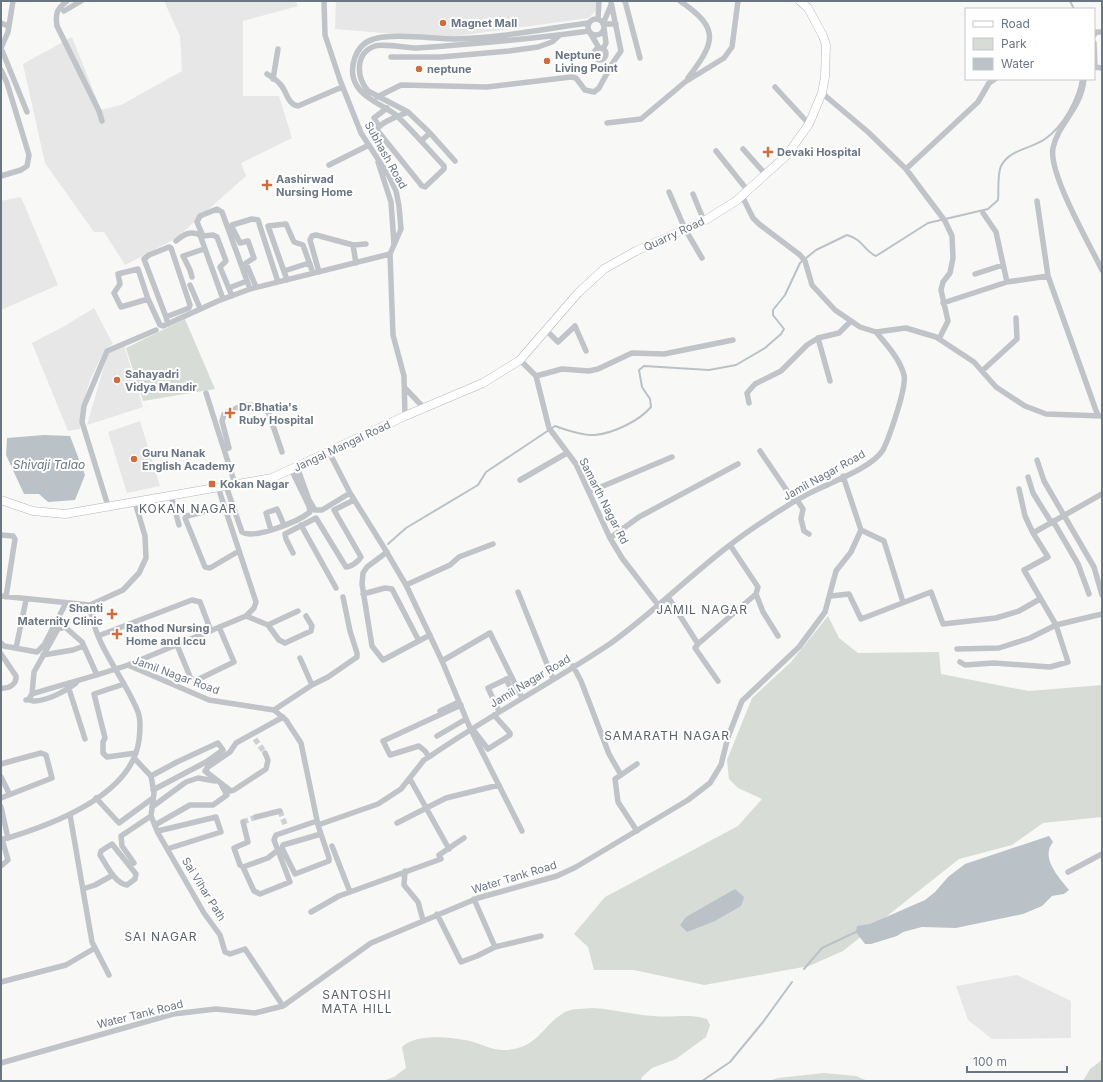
<svg xmlns="http://www.w3.org/2000/svg" width="1103" height="1082" font-family="Inter,sans-serif">
<style>
.built{fill:#e6e7e6}
.green{fill:#d8dcd6}
.water{fill:#bac2c7}
.lines{fill:none;stroke-linecap:round;stroke-linejoin:round}
.stream{stroke:#bac2c7;stroke-width:2}
.street-tunnel{stroke:#ced1d4;stroke-width:5.5;stroke-dasharray:5.5 3;stroke-linecap:butt}
.secondary-casing{stroke:#b3b7bb;stroke-width:9}
.street{stroke:#c0c3c7;stroke-width:5.5}
.secondary{stroke:#fff;stroke-width:8}
.poi-dot{fill:#cf6d3f;stroke:#fff;stroke-width:1.5}
.labels{text-anchor:middle;stroke-width:4;stroke-linejoin:round;paint-order:stroke}
.poi-label{font-size:11px;font-weight:bold;fill:#6b7683;stroke:#fff;text-anchor:start}
.street-label{font-size:11px;fill:#6b7683;stroke:#fff}
.water-label{font-size:12px;font-style:italic;fill:#67767f;stroke:#fff}
.neighbourhood-label{font-size:12px;letter-spacing:1px;fill:#586069;stroke:#fff}
</style>
<rect width="100%" height="100%" fill="#f8f8f6"/>
<path class="built" d="M164,1H296L298,6L243,21V96H279L292,138L241,163L246,176L175,239L125,265L104,232H94L45,163L23,64L72,37L101,110L121,105L182,71L180,36Z
M336,1H596L598,8L589,18L443,38L335,29Z
M21,197L58,285L1,310V201Z
M94,308L113,344L105,349L90,380L83,404L80,429L68,431L32,343L63,327Z
M124,345L143,407L87,425L108,352Z
M140,421L160,486L127,493L108,432Z
M1017,975L1071,1001V1038L992,1039L968,1020L956,986Z"/>
<path class="green" d="M185,319L215,389L143,401L126,348Z
M828,616L839,638L858,653L939,652L941,674L1029,691L1102,685V817L1043,823L1012,845L959,859L843,951L809,966L704,985L634,970H594L588,947L574,934L605,897L738,826L762,799L738,788L729,779L727,760L752,698L791,662Z
M592,1008C613,1009 634,1015 654,1016C673,1018 689,1013 707,1019L710,1025L706,1037L676,1059L652,1068L642,1077L641,1081H383L394,1077L406,1068L402,1047C416,1033 452,1037 470,1041C481,1044 494,1051 505,1050C538,1049 541,1026 565,1012C573,1008 584,1009 592,1008Z
M1102,1060V1081H1083L1090,1069Z
M824,1073L856,1076L868,1081H769L778,1078Z"/>
<path class="water" d="M44,435L70,436L85,475L75,500L48,502L39,494H24L6,455L7,438Z
M1049,836L1053,842C1040,858 1059,877 1069,890L1064,894L1052,896L1042,906L1023,914L956,928L922,927L903,932L897,936L871,944H865L856,932L857,926L870,924L925,900L935,892L948,877L965,864Z
M735,889L744,897L741,906L715,921L687,932L680,925L686,917Z"/>
<g class="lines">
<path class="stream" d="M1070,1L1074,9
M388,544L406,528L478,485L486,472L555,426C566,430 583,436 595,435C614,433 639,421 651,407L650,399L642,387L639,370L644,366L709,370L736,365L765,348L781,334L784,329L773,315V310L785,295L800,263L816,250L847,235C864,240 863,250 876,256L928,223L988,209L998,200C999,191 997,175 1001,166C1010,149 1031,149 1045,139C1063,127 1078,99 1081,79
M804,969L822,948L858,931
M702,1081L730,1062L763,1022L792,982"/>
<path class="street-tunnel" d="M255,739L265,753
M280,811L286,827
M243,822L256,817"/>
<defs>
<path id="secondary" d="M1,500L33,511L65,514L272,478L405,416L483,383L520,360L578,293L604,269L636,251L704,221L736,201L787,155L809,124L822,93L825,77L826,45L823,36L808,8L800,1"/>
</defs>
<use href="#secondary" class="secondary-casing"/>
<path class="street" d="M67,1C57,9 55,13 57,26L99,111L102,121
M324,1L325,35L340,80L361,133L389,176L396,191L399,206L401,229L390,254L393,335L404,376L405,416
M625,1L640,58
M680,1C721,29 715,42 688,78
M611,5L603,24H616
M64,11L81,1
M598,19L599,1
M588 27a8 8 0 1 1 16 0a8 8 0 1 1-16 0Z
M1,23L8,26
M1094,35L1096,32H1102
M1094,43L1095,67
M594 54a6 6 0 1 1 12 0a6 6 0 1 1-12 0Z
M1,48L27,112
M1,48L8,32L13,1
M603,49L606,43L604,28
M391,57H441L509,51L538,47L552,42L560,35
M1094,67L1102,68
M1,70L7,83L29,155L27,166L21,170L1,176
M267,74C271,77 277,80 280,84C287,91 287,104 298,106L342,87
M273,79L278,49
M1084,79C1081,110 1058,123 1053,148C1048,173 1090,245 1102,270
M775,87L809,124
M822,93L868,132L906,169L945,221L952,236L953,258L950,273L943,282L941,290L948,321L939,339
M377,97L401,85L487,87L571,77L576,78L585,90L594,92L599,88L612,64L621,51L611,2
M408,112C400,116 381,121 377,130L422,186L425,187L444,169V166C428,149 413,131 396,115C384,106 365,99 357,86C347,70 355,44 374,39C392,33 434,39 455,39C500,38 544,29 588,23
M607,123L641,119L685,82L724,58L732,47L738,1
M379,127L374,118L387,108
M430,133L455,161
M421,141L430,133L408,112L368,91C356,77 355,53 375,46C382,43 407,48 417,48C474,44 532,39 589,31L599,48
M743,149L766,175
M716,151L748,191
M378,162L391,202L394,244
M329,165L369,145
M906,169L978,102L989,83L995,79
M669,192L685,229L702,258
M693,194L704,221
M742,196L753,218L759,224L800,255L805,261L812,285L835,310L860,327L876,332L906,328L936,337L974,362L996,387L1025,406L1046,414L1102,416
M1037,201L1048,276L1098,416
M983,213L996,232L1007,282
M176,241C183,235 190,230 200,235L223,299
M353,245L356,263
M138,269L148,299L121,307L114,293L120,284L118,274Z
M284,271L309,263
M319,272L310,240L312,236L316,235L353,245L366,244
M975,274L1003,265
M192,277L190,270L183,256L204,249
M287,280L268,226L286,224L294,242L303,245L313,273
M190,285L200,308
M256,287L246,263L254,258L248,241L240,243L232,227V225L252,219L258,220L278,282
M229,288L247,281
M232,296L220,267L226,261L217,237L213,235L203,236L197,222L200,216L217,209L222,212L250,289
M148,299L160,325L163,326L218,301L250,289L390,254
M943,303L1007,282L1048,276
M166,317L189,308L190,305L171,248L169,247L149,255L144,259L166,317L168,324
M546,330L558,342L575,326L586,351
M818,338L830,381
M520,360L536,376L549,428L576,464L610,538L622,558L659,606
M982,371L1017,339L1016,318
M536,376L562,369L589,371L598,369L632,353L664,354L733,340
M405,388L424,408
M206,393L235,484
M749,403L747,393L755,384L781,371L807,345L818,338L839,333L850,322
M224,449L229,448L222,421L224,414L241,406L256,405L265,408L269,414L282,452
M760,451L794,501
M329,452L350,493L383,546L406,585L442,661L470,728L522,831
M1037,460L1044,481L1094,567L1102,595
M297,467L309,500L315,510H322L350,493
M1028,477L1033,493L1051,522
M520,480L567,453
M226,486L242,532C254,540 299,521 310,512L309,506L291,469
M1019,489L1025,516L1033,533
M589,492L672,457
M171,496L179,525
M797,500L803,509L801,519L804,531L809,534
M108,506L82,422L84,406L107,351L156,330
M203,512L187,516L185,518L205,567L210,568L239,551
M1053,521L1078,564L1089,594
M301,525L336,588
M271,530L266,513L277,509L284,525
M861,530L884,541L903,602
M1,535L13,536L15,539L6,597
M610,538L639,517L738,464
M387,552L367,567L363,573L362,584L372,646L383,660L430,635
M293,553L286,539L285,534L316,518L346,567C351,567 359,561 361,557L334,510L354,500
M406,585L450,565L459,557L493,544
M518,592L553,679
M363,594L385,588L392,589L419,641
M756,594L763,612L778,636
M1,596L90,605L123,590L139,573L146,558L145,536L135,502
M831,596L849,594L861,619L931,592L943,624L996,618L1019,611L1040,599
M668,597L698,644L695,648L718,681
M246,616L268,625L298,611
M268,625L279,640L285,643L311,631L312,626L306,616
M98,636L192,600L200,602L211,631
M1,643L4,646L37,652L44,645L66,603
M698,644L756,594L758,587L730,545
M177,645L191,679L197,680L234,662L219,627
M16,648L26,600
M957,649L999,648L1030,638L1056,625L1102,614
M1,654L16,676C17,684 9,689 1,688
M43,655L73,650L84,646
M442,661L490,633L522,698
M960,662L965,665L994,663L1050,667L1068,662L1056,625L1024,570L1048,557L1033,533L1102,494
M128,665L246,616L254,608L256,602L218,487
M573,666L581,681L609,754L621,775
M506,679L510,687
M124,684L94,694L105,738L103,742V753L107,757L136,753
M312,685L328,677L357,657V653L350,631L343,597
M69,689L85,739
M32,694L34,672L58,629L65,627L82,642L97,675
M29,699L32,694C64,684 96,676 128,665L209,700L274,710L286,720L301,743L318,825L378,804L401,789L424,760L429,757C488,716 552,683 611,643C653,613 689,576 730,545C749,530 774,514 795,501C818,486 870,471 883,450C889,438 907,387 904,375C900,359 886,344 876,332
M26,700C30,699 31,701 35,701C49,700 66,691 76,683
M274,710L312,685L300,658
M440,711L459,702
M499,711L488,688L511,677
M474,731L488,749L510,735V733L494,715
M437,736L466,719
M265,753L268,760L266,769L234,790L231,791L205,771L208,767L230,752L236,743L283,717
M429,757L425,751L419,746L390,755L383,741L461,705
M135,759L151,776L154,793L151,816L158,833L204,913L220,935L225,952L230,954L245,949L283,1006
M1,764L41,753L46,755L52,778L1,798
M151,776L177,762L218,743L223,750L206,762L153,790
M1,777L9,793
M410,779L449,849
M96,798L119,823L153,798
M1,807L8,838
M152,807L186,782L198,778L215,781
M70,815L92,942L109,975
M256,817L280,811
M243,822L248,842L234,848L240,865L243,867L254,891L260,894L290,882L274,840L276,835L317,821
M397,823L446,798L499,785
M155,825L190,805H213L227,795L222,786
M318,825L329,858V861L295,874L282,848L283,845L321,834
M158,831L216,817L221,832L167,849
M637,831L618,802L615,779L637,764
M1,840C49,826 132,796 139,740C140,732 141,720 138,712C124,676 94,646 90,605
M112,844L136,874L135,879L127,885C115,884 106,864 100,855L101,851Z
M332,846L350,892
M134,863L122,846L121,836L151,816
M1,866L8,860L2,839
M243,867L268,858L278,850
M405,871L404,885L418,902L423,920
M1068,872L1102,854
M83,889L95,885L113,875
M474,899L495,947
M311,912L339,896L441,859L439,855L464,838
M437,914L461,962L477,956L495,947L541,936
M1,982L66,965L95,948
M1,1063L173,1014L216,1009L255,1013L283,1006L371,943L478,898L557,876L576,867L688,800L710,783L721,765L728,737L742,701L799,647L825,612L836,571L851,552L861,530L843,476"/>
<use href="#secondary" class="secondary"/>
</g>
<g class="poi-dot">
<circle cx="443" cy="23" r="4"/>
<circle cx="547" cy="61" r="4"/>
<circle cx="419" cy="69" r="4"/>
<path d="M766 146h4v4h4v4h-4v4h-4v-4h-4v-4h4z"/>
<path d="M265 179h4v4h4v4h-4v4h-4v-4h-4v-4h4z"/>
<circle cx="117" cy="380" r="4"/>
<path d="M228 407h4v4h4v4h-4v4h-4v-4h-4v-4h4z"/>
<circle cx="134" cy="459" r="4"/>
<rect x="208" y="480" width="8" height="8" rx="2"/>
<path d="M110 608h4v4h4v4h-4v4h-4v-4h-4v-4h4z"/>
<path d="M115 628h4v4h4v4h-4v4h-4v-4h-4v-4h4z"/>
</g>
<g class="labels">
<g class="poi-label">
<text x="451" y="27">Magnet Mall</text>
<text x="555" y="59">Neptune<tspan x="555" dy="13">Living Point</tspan></text>
<text x="427" y="73">neptune</text>
<text x="777" y="156">Devaki Hospital</text>
<text x="276" y="183">Aashirwad<tspan x="276" dy="13">Nursing Home</tspan></text>
<text x="125" y="378">Sahayadri<tspan x="125" dy="13">Vidya Mandir</tspan></text>
<text x="239" y="411">Dr.Bhatia's<tspan x="239" dy="13">Ruby Hospital</tspan></text>
<text x="142" y="457">Guru Nanak<tspan x="142" dy="13">English Academy</tspan></text>
<text x="220" y="488">Kokan Nagar</text>
<text x="103" y="612" text-anchor="end">Shanti<tspan x="103" dy="13">Maternity Clinic</tspan></text>
<text x="126" y="632">Rathod Nursing<tspan x="126" dy="13">Home and Iccu</tspan></text>
</g>
<g class="street-label">
<text transform="translate(386 155) rotate(61)" y="4">Subhash Road</text>
<text transform="translate(674 234) rotate(-25)" y="4">Quarry Road</text>
<text transform="translate(342 446) rotate(-25)" y="4">Jangal Mangal Road</text>
<text transform="translate(824 475) rotate(-29)" y="4">Jamil Nagar Road</text>
<text transform="translate(604 501) rotate(63)" y="4">Samarth Nagar Rd</text>
<text transform="translate(176 675) rotate(20)" y="4">Jamil Nagar Road</text>
<text transform="translate(530 681) rotate(-31)" y="4">Jamil Nagar Road</text>
<text transform="translate(514 877) rotate(-17)" y="4">Water Tank Road</text>
<text transform="translate(204 889) rotate(58)" y="4">Sai Vihar Path</text>
<text transform="translate(140 1014) rotate(-14)" y="4">Water Tank Road</text>
</g>
<g class="water-label">
<text x="49" y="469">Shivaji Talao</text>
</g>
<g class="neighbourhood-label">
<text x="188" y="513">KOKAN NAGAR</text>
<text x="702" y="614">JAMIL NAGAR</text>
<text x="667" y="740">SAMARATH NAGAR</text>
<text x="161" y="941">SAI NAGAR</text>
<text x="357" y="999">SANTOSHI<tspan x="357" dy="14">MATA HILL</tspan></text>
</g>
</g>
<rect width="1103" height="1082" fill="none" stroke="#6b7683" stroke-width="4"/>
<rect x="965" y="8" width="130" height="72" fill="#ffffff" stroke="#c4c8cd"/>
<rect x="973" y="21" width="20" height="6" fill="#ffffff" stroke="#c4c8cd"/>
<text x="1001" y="28" font-size="12" fill="#6b7683">Road</text>
<rect x="973" y="38" width="20" height="12" fill="#d8dcd6" stroke="#c4c8cd"/>
<text x="1001" y="48" font-size="12" fill="#6b7683">Park</text>
<rect x="973" y="58" width="20" height="12" fill="#bac2c7" stroke="#c4c8cd"/>
<text x="1001" y="68" font-size="12" fill="#6b7683">Water</text>
<path d="M967 1066v6h100v-6" fill="none" stroke="#6b7683" stroke-width="2"/>
<text x="973" y="1066" font-size="12" fill="#6b7683" stroke="#ffffff" stroke-width="3" paint-order="stroke">100 m</text>
</svg>
